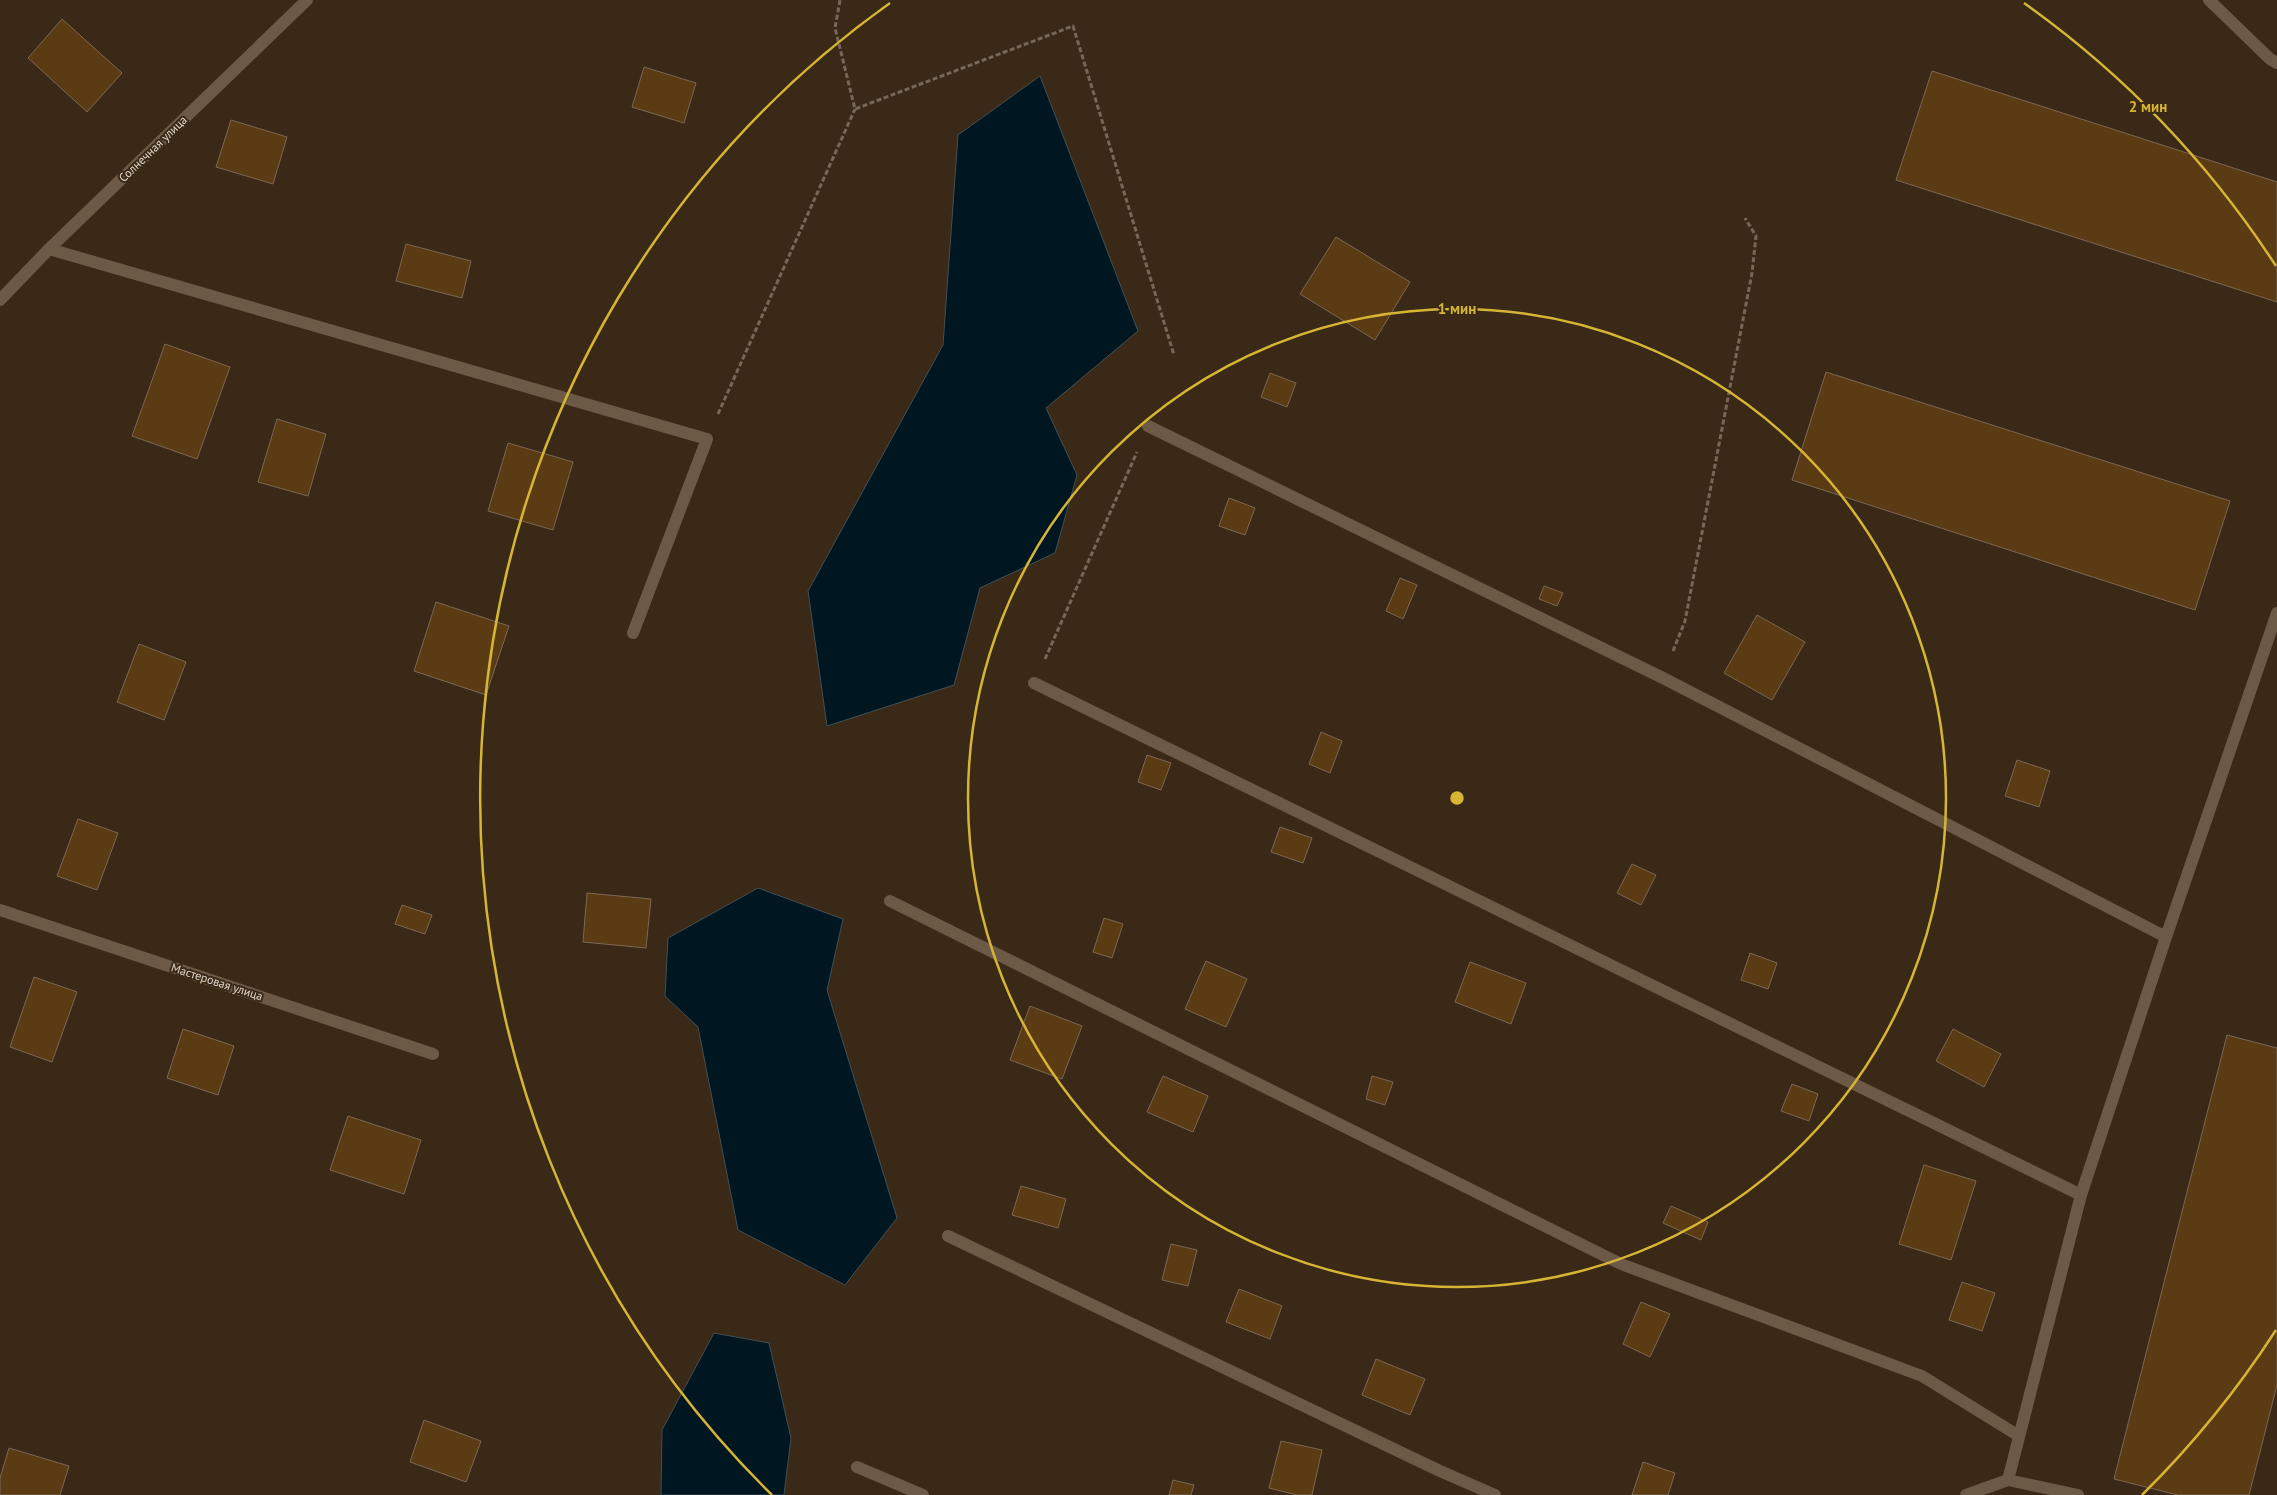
<svg xmlns="http://www.w3.org/2000/svg" width="2277" height="1495" font-family="'PT Sans',sans-serif">
<style>
.water{fill:#001621;stroke:#435054}
.building{fill:#5a3b13;stroke:#7b6854}
.lines{fill:none;stroke-linecap:round;stroke-linejoin:round}
.path{stroke:#756858;stroke-width:3;stroke-dasharray:5 2.5;stroke-linecap:butt}
.minor{stroke:#6c5a47;stroke-width:12}
.ring{fill:none;stroke:#d6b534;stroke-width:2.5}
.labels{text-anchor:middle;stroke-width:4;stroke-linejoin:round;paint-order:stroke}
.street-label{font-size:12px;fill:#e0d6cb;stroke:#392916}
.centre{fill:#d6b534;stroke:#392916;stroke-width:2.5}
.ring-label{font-size:15px;text-anchor:middle;font-weight:bold;fill:#d6b534;stroke:#392916;stroke-width:4;stroke-linejoin:round;paint-order:stroke}
</style>
<rect width="100%" height="100%" fill="#392916"/>
<path class="water" d="M1040,76L1138,331L1046,408L1077,475L1055,553L980,588L954,685L827,726L808,591L943,345L958,135Z
M758,888L843,919L827,990L897,1218L845,1285L738,1230L698,1027L665,996L668,938Z
M714,1333L769,1343L791,1438L784,1495H661L662,1430Z"/>
<path class="building" d="M62,19L122,73L87,112L28,58Z
M644,67L696,83L684,123L632,107Z
M1932,71L2277,182V302L1896,180Z
M231,120L287,137L273,184L216,167Z
M1336,237L1410,282L1375,340L1300,294Z
M406,244L471,261L462,298L396,281Z
M165,344L230,367L197,459L132,436Z
M1826,372L2230,501L2195,610L1792,480Z
M1270,373L1296,383L1287,407L1261,397Z
M277,419L326,434L308,496L258,482Z
M508,443L573,462L553,530L488,511Z
M1229,498L1255,508L1245,535L1219,526Z
M1400,578L1417,585L1403,619L1386,611Z
M1544,586L1563,593L1557,606L1539,599Z
M436,602L509,626L486,695L414,671Z
M1757,615L1805,642L1772,700L1724,673Z
M139,644L186,662L164,720L117,702Z
M1321,732L1342,741L1330,773L1309,764Z
M1147,755L1171,763L1161,790L1138,782Z
M2017,760L2050,771L2039,807L2005,796Z
M78,819L118,833L97,890L57,876Z
M1280,827L1312,838L1303,863L1271,852Z
M1632,864L1656,875L1641,905L1617,893Z
M587,893L651,899L646,948L583,942Z
M402,905L432,915L425,934L395,924Z
M1104,918L1123,924L1112,958L1093,952Z
M1750,953L1777,963L1768,989L1741,980Z
M1206,961L1247,979L1226,1027L1185,1009Z
M1470,962L1526,983L1511,1024L1455,1002Z
M34,977L77,992L52,1062L10,1047Z
M1030,1006L1082,1026L1062,1079L1010,1060Z
M183,1029L234,1046L218,1095L167,1078Z
M1953,1029L2001,1054L1984,1087L1936,1061Z
M2227,1035L2277,1048V1385L2249,1495H2178L2114,1479Z
M1163,1076L1208,1096L1193,1132L1147,1112Z
M1372,1076L1393,1082L1385,1105L1366,1099Z
M1792,1084L1818,1094L1809,1121L1781,1111Z
M348,1116L421,1140L404,1194L330,1170Z
M1924,1165L1976,1181L1951,1260L1899,1244Z
M1021,1186L1066,1199L1058,1228L1012,1215Z
M1671,1206L1708,1222L1701,1240L1663,1223Z
M1171,1244L1197,1250L1188,1286L1162,1280Z
M1962,1282L1995,1293L1982,1331L1949,1320Z
M1239,1289L1282,1306L1270,1339L1226,1322Z
M1641,1302L1670,1314L1650,1357L1623,1344Z
M1376,1359L1425,1379L1410,1415L1362,1395Z
M424,1420L481,1441L466,1482L410,1462Z
M1281,1441L1322,1450L1312,1495H1297L1269,1488Z
M9,1448L69,1466L60,1495H0V1478Z
M1643,1462L1675,1473L1668,1495H1632Z
M1173,1480L1194,1485L1191,1495H1169Z"/>
<g class="lines">
<path class="path" d="M840,0L835,28L855,109L1073,26L1174,355
M718,414L855,109
M1673,651L1685,621L1752,273L1756,236L1745,218
M1045,659L1137,452"/>
<path class="minor" d="M2209,0L2270,59L2277,63
M49,249L707,439L633,633
M0,300L49,249L307,0
M1148,426L1663,678L2166,937
M1034,683L2081,1195
M890,901L1621,1264L1922,1376L2019,1436
M0,910L433,1054
M948,1236L1440,1471L1495,1495
M857,1467L923,1495
M2008,1480L2078,1495
M1966,1495L2008,1480L2081,1195L2166,937L2277,613"/>
</g>
<g class="ring">
<circle cx="1457" cy="798" r="489"/>
<path d="M2276 1330A977 977 0 0 1 2142 1495M772 1495A977 977 0 0 1 890 3M2024 3A977 977 0 0 1 2276 266"/>
</g>
<g class="labels">
<g class="street-label">
<text transform="translate(153 149) rotate(-44)" y="4">Солнечная улица</text>
<text transform="translate(217 982) rotate(18)" y="4">Мастеровая улица</text>
</g>
</g>
<circle cx="1457" cy="798" r="8" class="centre"/>
<g class="ring-label">
<text x="2148" y="112">2 мин</text>
<text x="1457" y="314">1 мин</text>
</g>
</svg>
